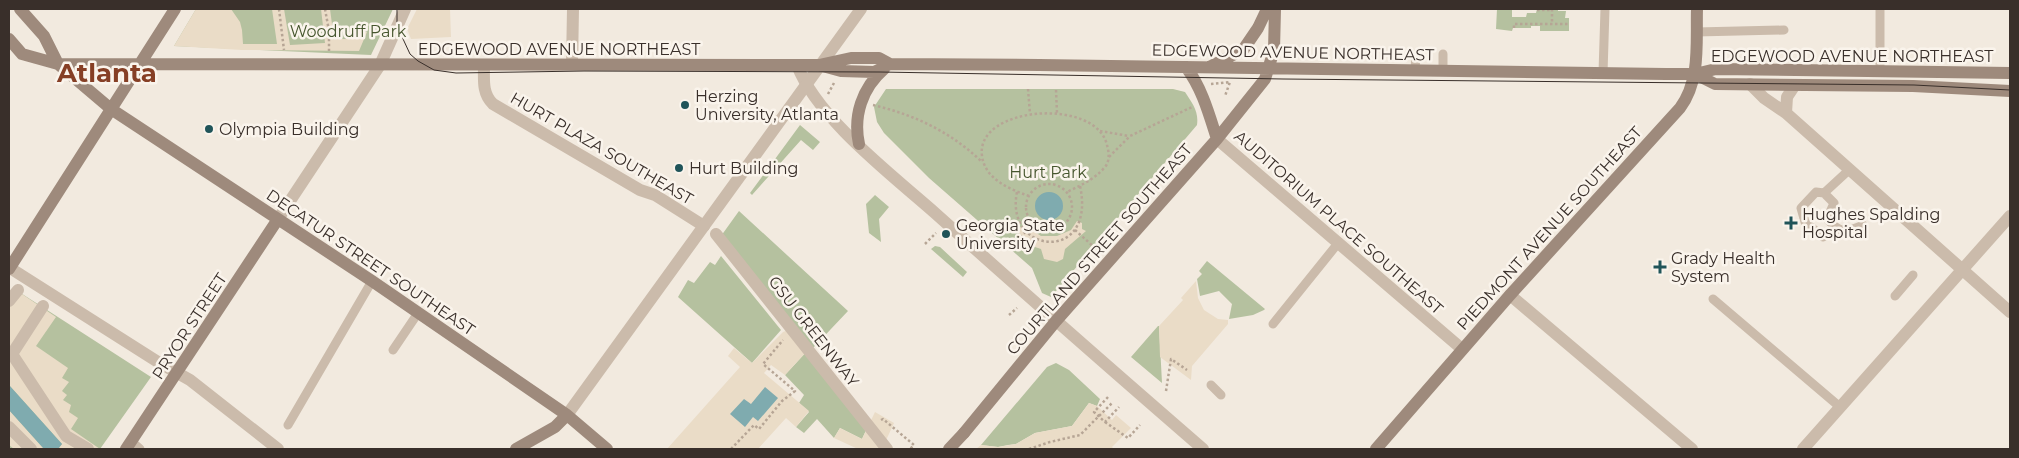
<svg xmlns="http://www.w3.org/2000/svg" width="2019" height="458" font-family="Montserrat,sans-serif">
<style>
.green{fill:#b5c19f}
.plaza{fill:#eadcc7}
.water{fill:#7fabaf}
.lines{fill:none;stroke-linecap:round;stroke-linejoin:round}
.path{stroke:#b6a595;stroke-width:2.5;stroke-dasharray:2.5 2.5;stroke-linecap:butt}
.service{stroke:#cbbbab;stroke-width:9}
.pedestrian{stroke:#cbbbab;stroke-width:12}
.minor{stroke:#cbbbab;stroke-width:12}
.tertiary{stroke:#cbbbab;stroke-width:12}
.secondary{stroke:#9e8a7c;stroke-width:12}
.tram{stroke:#392f2a;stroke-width:1}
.secondary-bridge{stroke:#9e8a7c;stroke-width:12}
.poi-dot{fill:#205459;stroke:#faf4ec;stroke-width:2}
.labels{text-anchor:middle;stroke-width:5;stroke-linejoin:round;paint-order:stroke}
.park-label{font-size:16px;fill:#46562e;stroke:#faf4ec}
.street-label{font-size:16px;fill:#392f2a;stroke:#faf4ec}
.poi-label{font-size:16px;fill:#392f2a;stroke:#faf4ec;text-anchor:start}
.town-label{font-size:26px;font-weight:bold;fill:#863f25;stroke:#faf4ec}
</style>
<rect width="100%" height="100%" fill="#f2eadf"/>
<path class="green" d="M196,9H393L371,55L174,46Z
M1497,9H1512V17H1526L1527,13H1536L1537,9H1558V11H1566L1565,18H1569V31H1540V26H1531V28H1513L1512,31L1496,29Z
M886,89H1173L1185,92C1192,103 1199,111 1197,125L1051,297L1042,293L1032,268L929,178L884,133L877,122L874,107Z
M800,125L820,142L813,150L801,140L752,195L750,193Z
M875,195L889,207L879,219L881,242L869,233L866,204Z
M739,211L848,311L813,348L721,236Z
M935,246L940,247L967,272L963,277L931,249Z
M721,256L781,330L752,363L678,297L688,280L694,283L710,262L715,265Z
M1207,261L1265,309L1264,310L1253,315L1229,319L1232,304L1219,291L1200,296L1197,279L1202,274L1199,271Z
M16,290L151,377L100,449H9V294Z
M1158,326H1159L1162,383L1131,357Z
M808,350L868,426L862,439L840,428L834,438L817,419L804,433L796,427L809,412L799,403L804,395L785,375Z
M1056,363L1069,370L1100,399L1097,406L1089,403L1072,426L1035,433L1016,444L1008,445L998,447L981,445L1047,367Z"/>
<path class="plaza" d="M196,9H231L240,22L242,30L243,44H277L272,9H284L290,45L325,43L321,9H330L334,39H346L348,32H367L359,51L242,50L174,46Z
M417,9H450L451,37L411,39L407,29Z
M1077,221L1082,223V229L1086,231L1065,249L1063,259L1057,262L1044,259L1041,249L1029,245L1017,236L1019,233L1018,229L1024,225L1041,236H1057L1071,230Z
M1196,281L1198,298L1204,310L1218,319L1228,320V324L1192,366L1191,380L1160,357L1159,326L1183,300L1181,298Z
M16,290L56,317L36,346L68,368L62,378L69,382L62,391L67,395L63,400L71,405L69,412L78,418L71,429L100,449H58L62,444L9,385V292Z
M791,329L808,350L785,375L771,365L764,373L809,411L796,427L786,418L758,449H667L740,367L728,356L734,348L752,363L783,332Z
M1089,403L1097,406L1112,420L1116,415L1131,428L1112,447L1114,449H976L981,445L998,447L1016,444L1035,433L1072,426Z
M9,410L44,449H14L9,445Z
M875,412L894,423L882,449H858L834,438L840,428L862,439Z"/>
<path class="water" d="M1035 206a14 14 0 1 1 28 0a14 14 0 1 1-28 0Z
M9,385L62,444L58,449H44L9,410Z
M765,387L778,398L758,421L753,417L745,427L730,414L744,399L751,404Z"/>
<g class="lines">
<path class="path" d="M279,9L284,50
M325,9L329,31V51
M1552,9V24
M1537,10H1552
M1514,28V24H1569
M1211,84L1230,82L1225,96
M1028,89L1030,114
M1056,90L1057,113
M828,94L834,83
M873,105C915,115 951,132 982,162
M1100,131L1129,136
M1109,157L1130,136L1192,107
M1026 207a23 23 0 1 1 46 0a23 23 0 1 1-46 0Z
M1017,192C1004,255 1097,264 1080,186
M1029,196C1009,189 985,179 982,156C975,106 1096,97 1107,145C1109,152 1110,161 1105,167C1094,180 1081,185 1067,192
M1075,230L1094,247
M925,244L936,233
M1011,249L1026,231
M1009,315L1017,308
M1166,391L1171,359L1187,370
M1108,397L1094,412L1105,422L1119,407
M881,420L883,419L914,445L910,449
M1105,422L1128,438L1140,425
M731,449L754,425L759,429L782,401L795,391L763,364L783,340
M1029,449L1050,442L1080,435L1113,402"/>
<path class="service" d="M1696,32L1784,30
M1415,70L1416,54
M1443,70V54
M1880,71V9
M1603,73L1605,9
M1824,193L1834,203L1827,219C1840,233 1845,233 1863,225
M1823,237L1805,222L1801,208L1816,192L1824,193L1849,170
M1895,296L1913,275
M1713,299L1840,407
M1273,324L1339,242
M393,350L418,313
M1211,385L1221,395
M288,425L372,281
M132,442L140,449"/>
<path class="pedestrian" d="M716,234L887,449
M9,301L18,290
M9,352L12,354L66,436L88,449
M12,354L43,306
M9,427L31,449"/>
<path class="minor" d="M572,64L573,9
M797,65C817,118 892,175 935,213C1024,293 1113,371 1203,449
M484,66C484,79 482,94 493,104L640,190L655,195L704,226
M1217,139L1462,349
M1510,295L1692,449
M1803,449L2010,216"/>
<path class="tertiary" d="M1750,84L1764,98L1786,113L2010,312
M1786,113L1787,97L1795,85
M278,219L380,65L405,9
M10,268L158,362L190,380L278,449
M567,415L861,9"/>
<path class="secondary" d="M20,9L44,36L58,64L111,109L372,281L567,415L607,449
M9,39L22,54L58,64L819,65L851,58H879L890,64
M819,65L841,71L874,72L890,64L1039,65L1666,74H1695L1716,69L2010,73
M1186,67C1202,88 1209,114 1217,139
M1209,67L1243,50L1258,28L1267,9
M1695,74L1715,84L1913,86L2010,91
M859,144C853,116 862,88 884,69
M9,269L175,9
M964,433L1056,321L1217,139L1265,79L1274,50L1275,9
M126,449L278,219
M516,449L555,427L567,415
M1376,449L1510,295L1680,108C1701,80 1696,42 1697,9"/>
<path class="tram" d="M397,9V26L410,54L418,61L434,70L456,73L584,71L880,72L1283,79L1914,85L2010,90"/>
<path class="secondary-bridge" d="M949,449L964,433"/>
</g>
<g class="poi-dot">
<circle cx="685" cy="105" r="5"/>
<circle cx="209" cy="129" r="5"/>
<circle cx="679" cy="168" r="5"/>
<path d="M1788.5 215.5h5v5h5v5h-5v5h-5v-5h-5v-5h5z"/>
<circle cx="946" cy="234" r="5"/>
<path d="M1657.5 259.5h5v5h5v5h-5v5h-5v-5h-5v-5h5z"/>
</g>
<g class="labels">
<g class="park-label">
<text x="348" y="37">Woodruff Park</text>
<text x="1048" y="178">Hurt Park</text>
</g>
<g class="street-label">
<text x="559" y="55">EDGEWOOD AVENUE NORTHEAST</text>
<text transform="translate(1293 52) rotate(1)" y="6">EDGEWOOD AVENUE NORTHEAST</text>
<text x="1852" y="62">EDGEWOOD AVENUE NORTHEAST</text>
<text transform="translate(602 148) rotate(30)" y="6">HURT PLAZA SOUTHEAST</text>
<text transform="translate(1339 222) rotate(41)" y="6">AUDITORIUM PLACE SOUTHEAST</text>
<text transform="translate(1549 228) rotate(-48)" y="6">PIEDMONT AVENUE SOUTHEAST</text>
<text transform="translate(1099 249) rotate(-49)" y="6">COURTLAND STREET SOUTHEAST</text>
<text transform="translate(371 262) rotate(34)" y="6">DECATUR STREET SOUTHEAST</text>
<text transform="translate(189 326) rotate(-57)" y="6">PRYOR STREET</text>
<text transform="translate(814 331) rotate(52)" y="6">GSU GREENWAY</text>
</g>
<g class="poi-label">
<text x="695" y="102">Herzing<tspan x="695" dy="18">University, Atlanta</tspan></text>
<text x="219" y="135">Olympia Building</text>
<text x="689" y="174">Hurt Building</text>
<text x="1802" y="220">Hughes Spalding<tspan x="1802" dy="18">Hospital</tspan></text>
<text x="956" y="231">Georgia State<tspan x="956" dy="18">University</tspan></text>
<text x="1671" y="264">Grady Health<tspan x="1671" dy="18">System</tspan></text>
</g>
<g class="town-label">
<text x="107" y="82">Atlanta</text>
</g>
</g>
<rect width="2019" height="458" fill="none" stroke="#392f2a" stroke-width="20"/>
</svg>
